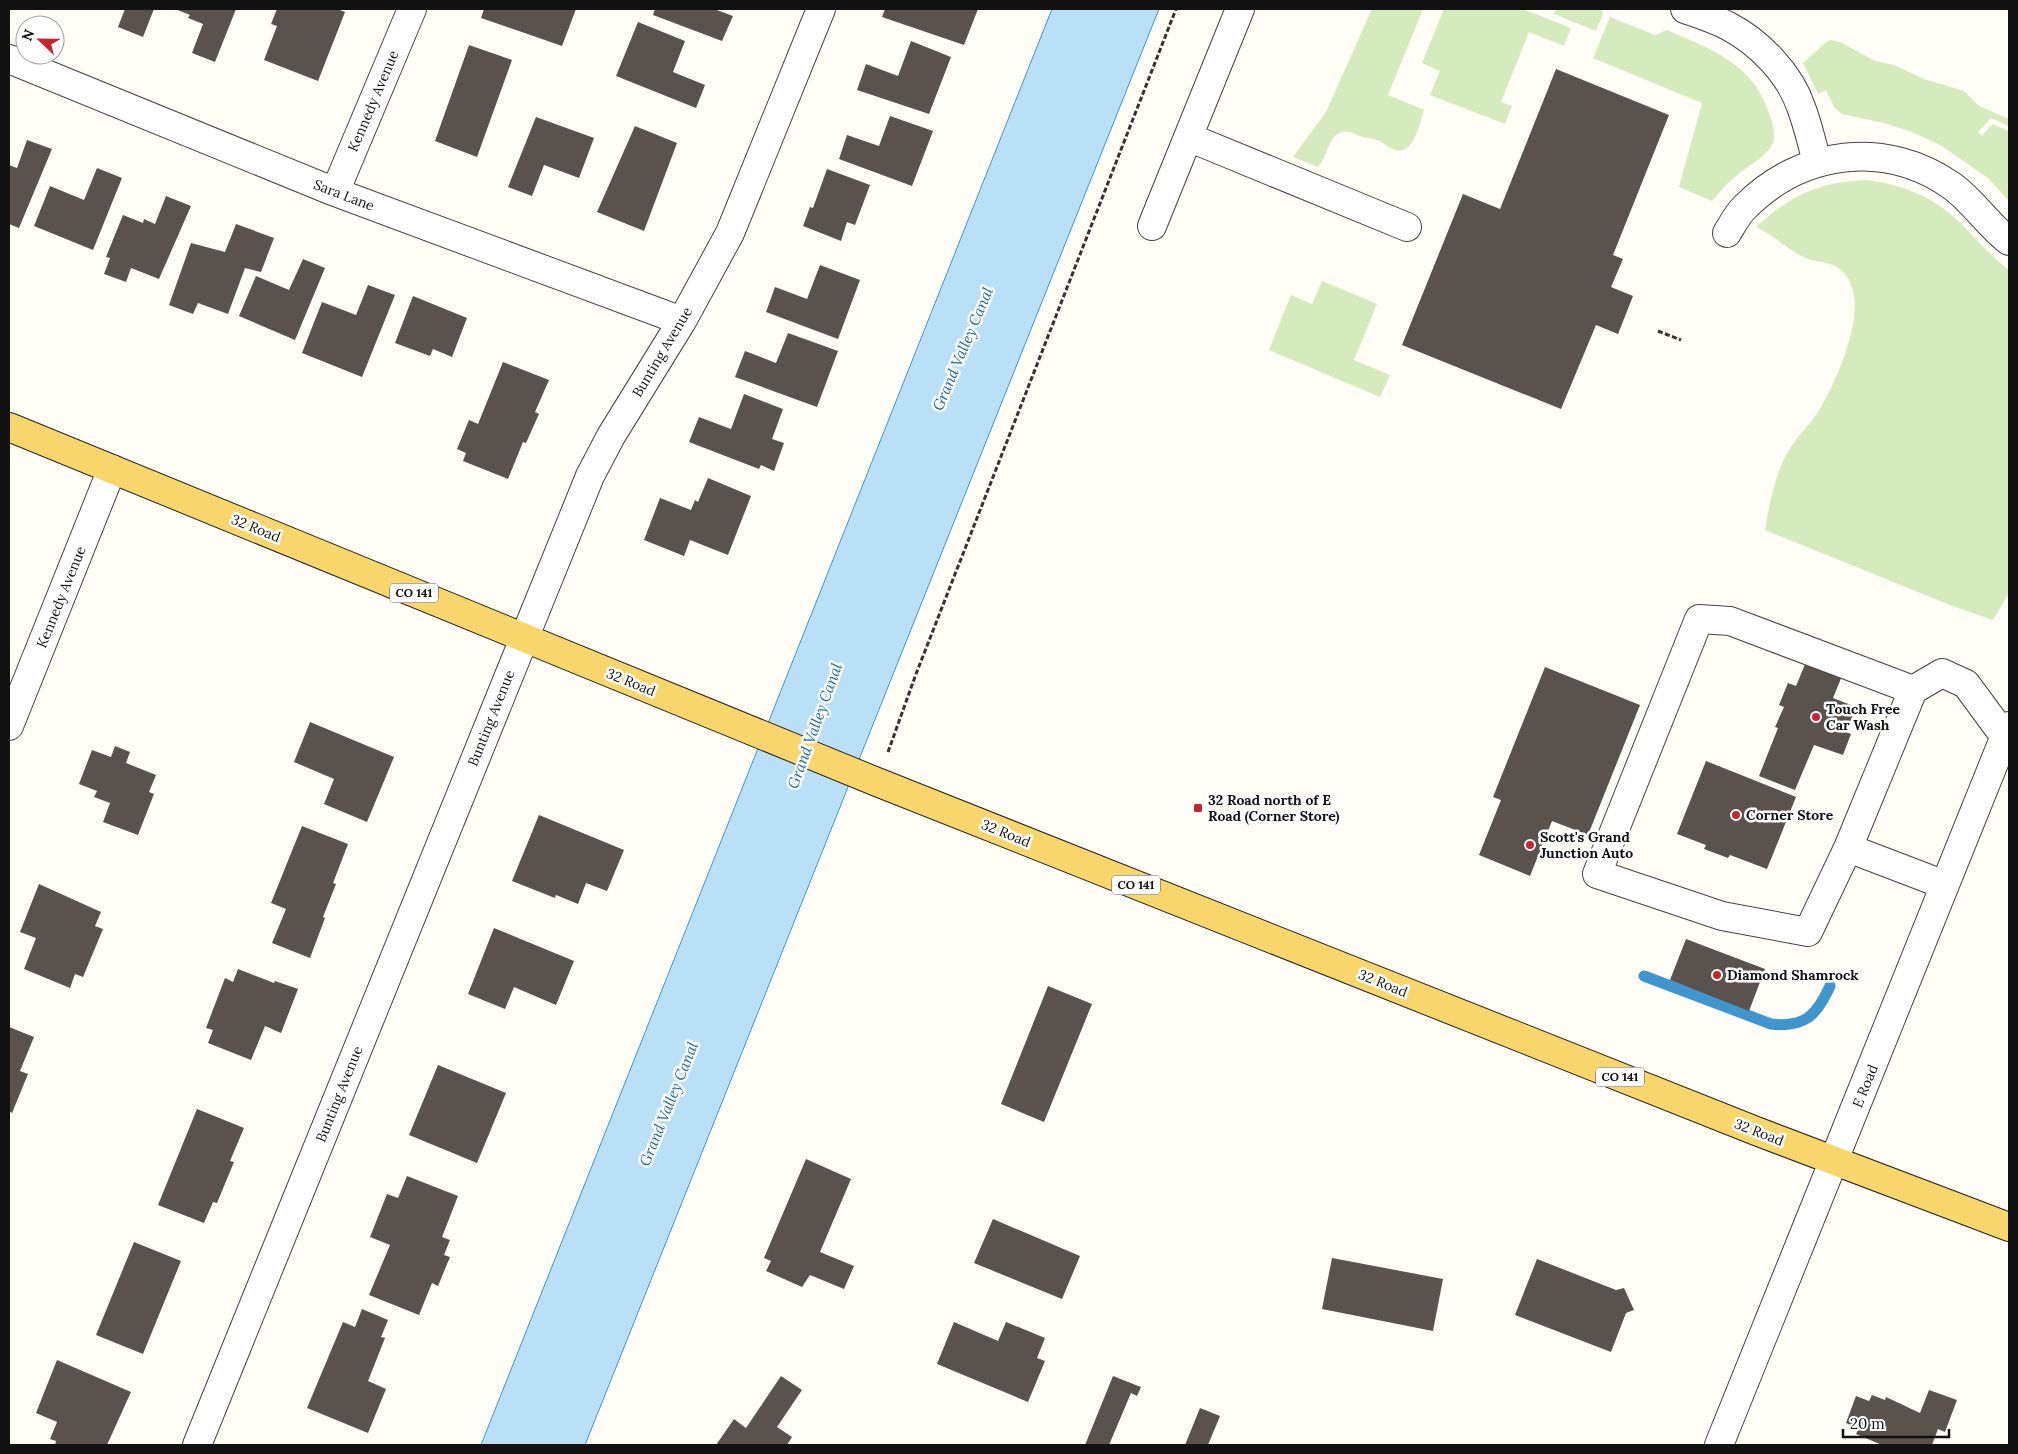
<svg xmlns="http://www.w3.org/2000/svg" width="2018" height="1454" font-family="Lora,serif">
<style>
.green{fill:#d5ebbd}
.water{fill:#b9e0f7;stroke:#3f96cf}
.lines{fill:none;stroke-linecap:round;stroke-linejoin:round}
.stream{stroke:#3f96cf;stroke-width:11}
.building{fill:#5a524d}
.minor-casing{stroke:#444;stroke-width:30}
.major-casing{stroke:#222;stroke-width:30}
.path{stroke:#333;stroke-width:3;stroke-dasharray:5 2.5;stroke-linecap:butt}
.minor{stroke:#fff;stroke-width:28}
.major{stroke:#f9d66b;stroke-width:28}
.poi-dot{fill:#c4262e;stroke:#fff;stroke-width:2}
.labels{text-anchor:middle;stroke-width:5;stroke-linejoin:round;paint-order:stroke}
.shield{fill:#fff;stroke:#585858;stroke-width:1}
.shield-label{font-size:12px;font-weight:bold;fill:#111}
.street-label{font-size:14px;fill:#111;stroke:#fff}
.poi-label{font-size:14px;font-weight:bold;fill:#111;stroke:#fff;text-anchor:start}
.water-label{font-size:15px;font-style:italic;fill:#1768a6;stroke:#fff}
</style>
<rect width="100%" height="100%" fill="#fffdf5"/>
<path class="green" d="M1372,9H1423L1388,95L1424,110C1420,122 1414,155 1396,150C1390,149 1385,144 1380,141C1372,138 1364,138 1357,135C1350,132 1344,129 1336,135C1328,141 1327,157 1318,167L1293,157L1326,112Z
M1444,9H1523L1571,28L1564,46L1529,32L1501,102L1512,106L1505,124L1430,95L1440,71L1422,63Z
M1556,9H1601L1603,14L1596,31L1554,14Z
M1610,17L1655,35L1667,30C1711,50 1752,62 1769,113C1772,121 1776,134 1773,143C1766,158 1747,166 1736,176C1727,183 1720,192 1712,201L1679,187L1702,103L1593,58Z
M1831,40L1840,42L1875,61L1894,65L1924,79L1964,91L1979,106L2009,119V126L1991,118L1978,132L1982,136L1992,124L2009,131V201L1988,178L1940,145L1912,132L1884,123L1842,114L1834,107L1826,90L1818,94L1803,63L1826,42Z
M1867,180C1902,185 1933,196 1958,221C1975,237 1990,256 2009,270V593L1993,620L1955,607L1765,530C1769,504 1775,474 1789,450C1798,435 1812,423 1821,407C1838,377 1873,302 1843,272C1833,262 1823,263 1811,260C1790,253 1776,236 1756,227C1791,195 1819,182 1867,180Z
M1322,281L1377,304L1354,360L1390,375L1380,397L1269,350L1291,295L1312,304Z"/>
<path class="water" d="M1052,9H1159L585,1445H481Z"/>
<g class="lines">
<path class="stream" d="M1644,976L1771,1024C1805,1028 1817,1015 1830,986"/>
</g>
<path class="building" d="M125,9H154L143,37L118,27Z
M175,9H236L215,62L192,53L203,24L188,18L190,15Z
M277,9H337L345,12L318,81L264,60L277,26L271,24Z
M484,9H576L562,46L481,18Z
M655,9H714L733,16L722,41L653,15Z
M885,9H978L964,45L882,17Z
M638,22L685,41L673,72L705,85L696,108L616,76Z
M911,41L951,57L929,114L857,90L866,64L898,76Z
M469,45L512,60L477,157L435,141Z
M1556,69L1669,115L1613,255L1623,259L1611,287L1633,296L1618,334L1596,325L1561,409L1402,345L1463,194L1500,209Z
M890,116L933,131L912,186L839,159L847,135L879,146Z
M536,117L594,138L579,178L544,165L532,196L508,187Z
M635,126L677,143L644,231L597,212Z
M27,140L52,149L19,228L9,224V165L17,168Z
M97,168L122,178L93,250L34,226L50,186L84,200Z
M827,169L870,185L855,225L847,222L841,241L803,226L810,207L813,208Z
M166,196L191,206L159,279L131,268L126,282L104,274L110,258L106,257L123,215L143,223L144,219L155,224Z
M236,224L274,238L261,272L245,268L228,314L198,303L193,314L169,305L191,243L225,252Z
M303,259L325,268L295,340L239,316L256,276L289,290Z
M820,265L860,280L838,339L766,312L775,287L807,299Z
M368,285L395,295L362,377L302,353L322,302L356,315Z
M413,296L467,318L452,357L433,349L430,356L395,343Z
M788,333L838,351L817,407L735,377L745,351L776,363Z
M503,362L549,380L535,412L539,414L526,443L523,442L508,479L463,461L466,453L457,449L469,420L478,424Z
M744,394L783,409L772,439L784,443L774,471L761,465L759,469L689,442L699,417L731,429Z
M708,478L751,496L728,555L690,540L684,556L644,540L660,498L691,510L695,500L698,502Z
M1806,662L1842,676L1833,698L1856,707L1846,732L1851,734L1843,755L1814,745L1795,790L1759,776L1778,728L1775,727L1784,707L1779,705L1788,683L1796,686Z
M1545,667L1640,705L1588,835L1552,821L1530,876L1479,855L1501,800L1493,797Z
M310,722L394,757L367,822L324,804L334,779L294,762Z
M115,746L130,752L126,763L156,775L149,792L154,794L138,835L103,822L110,803L94,797L97,791L79,784L92,750L111,757Z
M1706,761L1796,797L1767,869L1730,855L1728,858L1704,849L1706,845L1677,834Z
M539,815L624,850L607,891L586,883L578,904L556,895L555,898L512,881Z
M302,826L348,844L333,883L336,884L323,917L325,918L310,958L272,943L286,909L271,903Z
M39,884L101,912L95,926L103,929L83,977L75,974L70,988L24,969L36,938L20,932Z
M494,928L574,961L556,1005L514,987L505,1009L468,994Z
M1686,939L1765,969L1749,1011L1670,980Z
M238,969L274,983L275,981L298,989L281,1033L265,1026L251,1060L208,1043L213,1030L206,1028L225,978L233,982Z
M1048,986L1092,1004L1044,1122L1001,1104Z
M9,1027L34,1037L20,1071L28,1074L12,1113L9,1111Z
M438,1065L506,1093L477,1163L409,1135Z
M197,1109L244,1128L230,1161L234,1162L217,1203L213,1202L204,1223L158,1205Z
M806,1159L851,1179L820,1252L854,1266L844,1289L810,1275L802,1287L766,1271L771,1261L764,1258Z
M407,1176L458,1196L442,1237L450,1240L444,1255L450,1257L438,1286L432,1283L419,1315L369,1295L390,1245L370,1237L387,1194L398,1198Z
M993,1219L1080,1256L1062,1299L974,1263Z
M134,1242L181,1261L143,1354L96,1335Z
M1332,1258L1443,1279L1433,1331L1322,1309Z
M1537,1259L1616,1290L1624,1288L1634,1310L1626,1313L1611,1352L1515,1315Z
M362,1309L388,1320L381,1337L385,1338L368,1381L386,1389L368,1433L307,1408L343,1322L355,1327Z
M954,1322L998,1341L1006,1322L1045,1338L1037,1358L1045,1361L1028,1402L937,1364Z
M57,1360L131,1392L107,1445H55L56,1441L50,1439L57,1422L36,1413Z
M781,1376L802,1390L777,1427L792,1437L787,1445H716L734,1419L746,1428Z
M1113,1376L1141,1387L1137,1396L1131,1393L1109,1445H1085Z
M1929,1390L1957,1400L1945,1432L1938,1429L1932,1445H1882L1856,1434L1859,1428L1846,1423L1856,1396L1869,1401L1872,1395L1885,1400L1886,1397L1920,1413Z
M1200,1408L1220,1416L1208,1445H1185Z"/>
<g class="lines">
<defs>
<path id="minor" d="M1685,9C1699,14 1715,19 1728,26C1759,42 1790,74 1801,107C1808,125 1812,144 1817,162
M9,59L335,192L682,321
M1188,137L1407,227
M335,192L412,9
M1152,226L1240,9
M1727,233C1732,225 1737,215 1744,208C1801,150 1885,139 1952,186C1974,202 1988,225 2009,241
M9,726L112,469
M1848,848L1913,690
M1945,885L1848,848L1808,932L1722,916L1597,874L1699,619L1730,621L1913,690L1942,673L1966,684L2005,737L2009,738
M197,1445L590,476L611,436L682,321L730,233L821,9
M1719,1445L2009,726"/>
<path id="major" d="M9,427L877,782L1756,1131L2009,1227"/>
</defs>
<use href="#minor" class="minor-casing"/>
<use href="#major" class="major-casing"/>
<path class="path" d="M1658,331L1681,340
M888,752L916,674L1176,9"/>
<use href="#minor" class="minor"/>
<use href="#major" class="major"/>
</g>
<g class="poi-dot">
<circle cx="1816" cy="717" r="5"/>
<rect x="1193" y="803" width="10" height="10" rx="2.5"/>
<circle cx="1736" cy="815" r="5"/>
<circle cx="1530" cy="845" r="5"/>
<circle cx="1717" cy="975" r="5"/>
</g>
<g class="labels">
<g class="shield">
<rect x="390" y="583.5" width="48" height="19" rx="4"/>
<rect x="1112" y="875.5" width="48" height="19" rx="4"/>
<rect x="1596" y="1067.5" width="48" height="19" rx="4"/>
</g>
<g class="shield-label">
<text x="414" y="597">CO 141</text>
<text x="1136" y="889">CO 141</text>
<text x="1620" y="1081">CO 141</text>
</g>
<g class="street-label">
<text transform="translate(373 101) rotate(-67)" y="5">Kennedy Avenue</text>
<text transform="translate(344 195) rotate(21)" y="5">Sara Lane</text>
<text transform="translate(662 352) rotate(-59)" y="5">Bunting Avenue</text>
<text transform="translate(256 528) rotate(22)" y="5">32 Road</text>
<text transform="translate(61 597) rotate(-68)" y="5">Kennedy Avenue</text>
<text transform="translate(631 682) rotate(22)" y="5">32 Road</text>
<text transform="translate(491 718) rotate(-68)" y="5">Bunting Avenue</text>
<text transform="translate(1006 833) rotate(22)" y="5">32 Road</text>
<text transform="translate(1383 983) rotate(22)" y="5">32 Road</text>
<text transform="translate(1865 1086) rotate(-68)" y="5">E Road</text>
<text transform="translate(339 1094) rotate(-68)" y="5">Bunting Avenue</text>
<text transform="translate(1759 1132) rotate(21)" y="5">32 Road</text>
</g>
<g class="poi-label">
<text x="1826" y="714">Touch Free<tspan x="1826" dy="16">Car Wash</tspan></text>
<text x="1208" y="805">32 Road north of E<tspan x="1208" dy="16">Road (Corner Store)</tspan></text>
<text x="1746" y="820">Corner Store</text>
<text x="1540" y="842">Scott's Grand<tspan x="1540" dy="16">Junction Auto</tspan></text>
<text x="1727" y="980">Diamond Shamrock</text>
</g>
<g class="water-label">
<text transform="translate(963 349) rotate(-67)" y="5">Grand Valley Canal</text>
<text transform="translate(815 726) rotate(-70)" y="5">Grand Valley Canal</text>
<text transform="translate(669 1104) rotate(-68)" y="5">Grand Valley Canal</text>
</g>
</g>
<rect width="2018" height="1454" fill="none" stroke="#111111" stroke-width="20"/>
<g transform="translate(40 40) rotate(292)"><circle r="24" fill="#ffffff" stroke="#a0a0a0"/>
<path d="M0-4L9 19L0 12L-9 19Z" fill="#c4262e"/>
<text y="-8" font-size="14" font-weight="bold" text-anchor="middle" fill="#111111">N</text>
</g>
<path d="M1843 1429v8h106v-8" fill="none" stroke="#111111" stroke-width="2.5"/>
<text x="1850" y="1429" font-size="15" fill="#111111" stroke="#ffffff" stroke-width="4" paint-order="stroke">20 m</text>
</svg>
